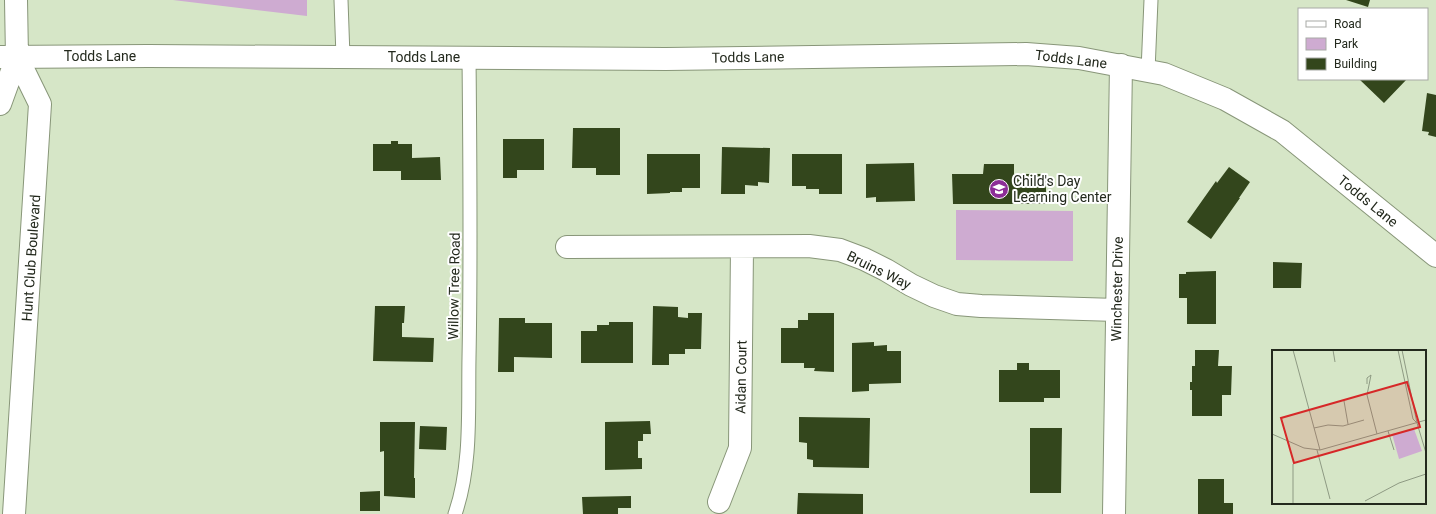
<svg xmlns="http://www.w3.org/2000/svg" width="1436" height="514" font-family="Roboto,sans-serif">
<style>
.green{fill:#ceabd1}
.building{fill:#33461c}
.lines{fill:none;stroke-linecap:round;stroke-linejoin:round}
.service-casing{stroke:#889679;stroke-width:15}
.minor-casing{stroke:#889679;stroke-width:24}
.secondary-casing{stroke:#889679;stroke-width:24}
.service{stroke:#fff;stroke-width:13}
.minor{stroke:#fff;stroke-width:22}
.secondary{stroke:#fff;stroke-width:22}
.labels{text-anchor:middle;stroke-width:4;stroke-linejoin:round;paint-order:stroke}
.street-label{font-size:14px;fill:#23291d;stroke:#fff}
.poi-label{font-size:14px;fill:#23291d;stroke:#fff;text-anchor:start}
.inset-road{fill:none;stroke:#8e9a83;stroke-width:1}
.view{fill:#d62828;fill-opacity:0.15;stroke:#d62828;stroke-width:2}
.inset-edge{fill:none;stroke:#23291d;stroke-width:2}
</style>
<rect width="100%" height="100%" fill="#d6e6c7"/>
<path class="green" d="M173,0H307V16Z
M956,210L1073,211V261L956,260Z"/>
<path class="building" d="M1346,0H1370L1368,7Z
M1359,79H1407L1384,103Z
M1427,93L1436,95V137L1428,135L1429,132L1422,131Z
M573,128H620V175H596V168H572Z
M503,139H544V170H517V178H503Z
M391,141H398V144H412V158L440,157L441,180H401V171H373V144H391Z
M722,147L770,148L769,183L758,182V186L745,185V194H721Z
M647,154H700V188H682V192H670V193L647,194Z
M792,154H842V194H819V189H806V186H792Z
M914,163L915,201L876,202V197L866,198V164Z
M984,164H1014V174H1046V204H953L952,174H983Z
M1229,167L1250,182L1239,198H1240L1211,239L1187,222L1216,181L1217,183Z
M1273,262L1302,263L1301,288H1273Z
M1216,271V324H1187V298H1179V274H1186V272Z
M375,306H405L404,323H402V337L434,338L433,362L373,361Z
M653,306L678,307V317L688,318V313H702L701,349H685V354H669V365H652Z
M808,313H834V372L814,371L815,368H804V363H781V328H798V320H808Z
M499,318H525V323H552V358L514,357V372H498Z
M609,322H633V363H581V331H597V325H609Z
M874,342V346L887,345V351H901V383L869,384V391L852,392V343Z
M1195,350H1219L1218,366H1232L1231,395H1222V416H1192V390H1190V382H1192V366H1195Z
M1017,363H1029V370H1060V398H1044V402H999V370H1017Z
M799,417L870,418L869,468L813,467V460L807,459V443L799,442Z
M650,421L651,434H643V441H638V458H642V469L605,470V422Z
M380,422H415L414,478H415V498L384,496V451L380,452Z
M420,426L447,427L446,450L419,449Z
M1030,428H1062L1061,493H1030Z
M1198,479H1224V503H1233V514H1198Z
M380,491V511H360V492Z
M798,493L863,494V514H797Z
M631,496V508H618V514H583L582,497Z"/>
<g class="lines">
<defs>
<path id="service" d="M341,0L343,57
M1148,71L1151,0
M455,514C472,465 468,409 469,358C471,257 470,157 469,57"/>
<path id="minor" d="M0,104L17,57
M567,247L809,246L840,250L864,259L886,270L911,285L934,296L957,304L981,306L1117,310
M719,502L740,448L742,247
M14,514L40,104L17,57
M1114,514L1121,65"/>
<path id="secondary" d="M16,0L17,57
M0,57L148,56L666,59L1026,54L1079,58L1164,74L1225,99L1282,131L1436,256"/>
</defs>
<use href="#service" class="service-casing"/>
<use href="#minor" class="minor-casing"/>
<use href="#secondary" class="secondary-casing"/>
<use href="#service" class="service"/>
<use href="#minor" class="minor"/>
<use href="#secondary" class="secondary"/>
</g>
<defs>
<symbol id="school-disc" viewBox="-11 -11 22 22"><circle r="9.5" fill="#8c2d97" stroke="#fff"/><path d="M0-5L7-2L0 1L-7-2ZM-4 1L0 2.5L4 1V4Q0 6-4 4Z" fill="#fff"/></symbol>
</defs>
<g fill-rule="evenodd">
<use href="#school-disc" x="988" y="178" width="22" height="22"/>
</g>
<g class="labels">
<g class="street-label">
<text x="100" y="61">Todds Lane</text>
<text x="424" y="62">Todds Lane</text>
<text transform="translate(748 57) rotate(-1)" y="5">Todds Lane</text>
<text transform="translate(1071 59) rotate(7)" y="5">Todds Lane</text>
<text transform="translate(1368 201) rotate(39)" y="5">Todds Lane</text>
<text transform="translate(31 258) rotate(-86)" y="5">Hunt Club Boulevard</text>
<text transform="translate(879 270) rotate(26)" y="5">Bruins Way</text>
<text transform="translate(454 286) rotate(-89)" y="5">Willow Tree Road</text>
<text transform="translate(1117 289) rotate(-89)" y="5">Winchester Drive</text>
<text transform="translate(741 377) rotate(-89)" y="5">Aidan Court</text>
</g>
<g class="poi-label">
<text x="1013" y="186">Child's Day<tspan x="1013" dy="16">Learning Center</tspan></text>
</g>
</g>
<g transform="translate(1272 350)">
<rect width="154" height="154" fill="#d6e6c7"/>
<path d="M142,79L150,101L127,109L120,84Z" fill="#ceabd1"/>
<path class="inset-road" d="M21,0L48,100M61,0L63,12M126,0L141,69L145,73M130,0L145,73M95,34V28L99,25L95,45L105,84M72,51L76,74M145,73L154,103M42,78L56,75L71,76L92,70M116,81L122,100M0,84L32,98L48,100L154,70M45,100L58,149M21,114V154M93,151L127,133L154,124"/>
<path class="view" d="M135,32L148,77L22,113L9,68Z"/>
<rect width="154" height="154" class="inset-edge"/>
</g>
<rect x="1298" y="8" width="130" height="72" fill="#ffffff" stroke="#a7a9a5"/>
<rect x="1306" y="21" width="20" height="6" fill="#ffffff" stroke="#a7a9a5"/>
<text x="1334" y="28" font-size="12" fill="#23291d">Road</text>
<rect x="1306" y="38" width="20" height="12" fill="#ceabd1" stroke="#a7a9a5"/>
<text x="1334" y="48" font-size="12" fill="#23291d">Park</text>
<rect x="1306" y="58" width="20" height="12" fill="#33461c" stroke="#a7a9a5"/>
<text x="1334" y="68" font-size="12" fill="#23291d">Building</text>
</svg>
